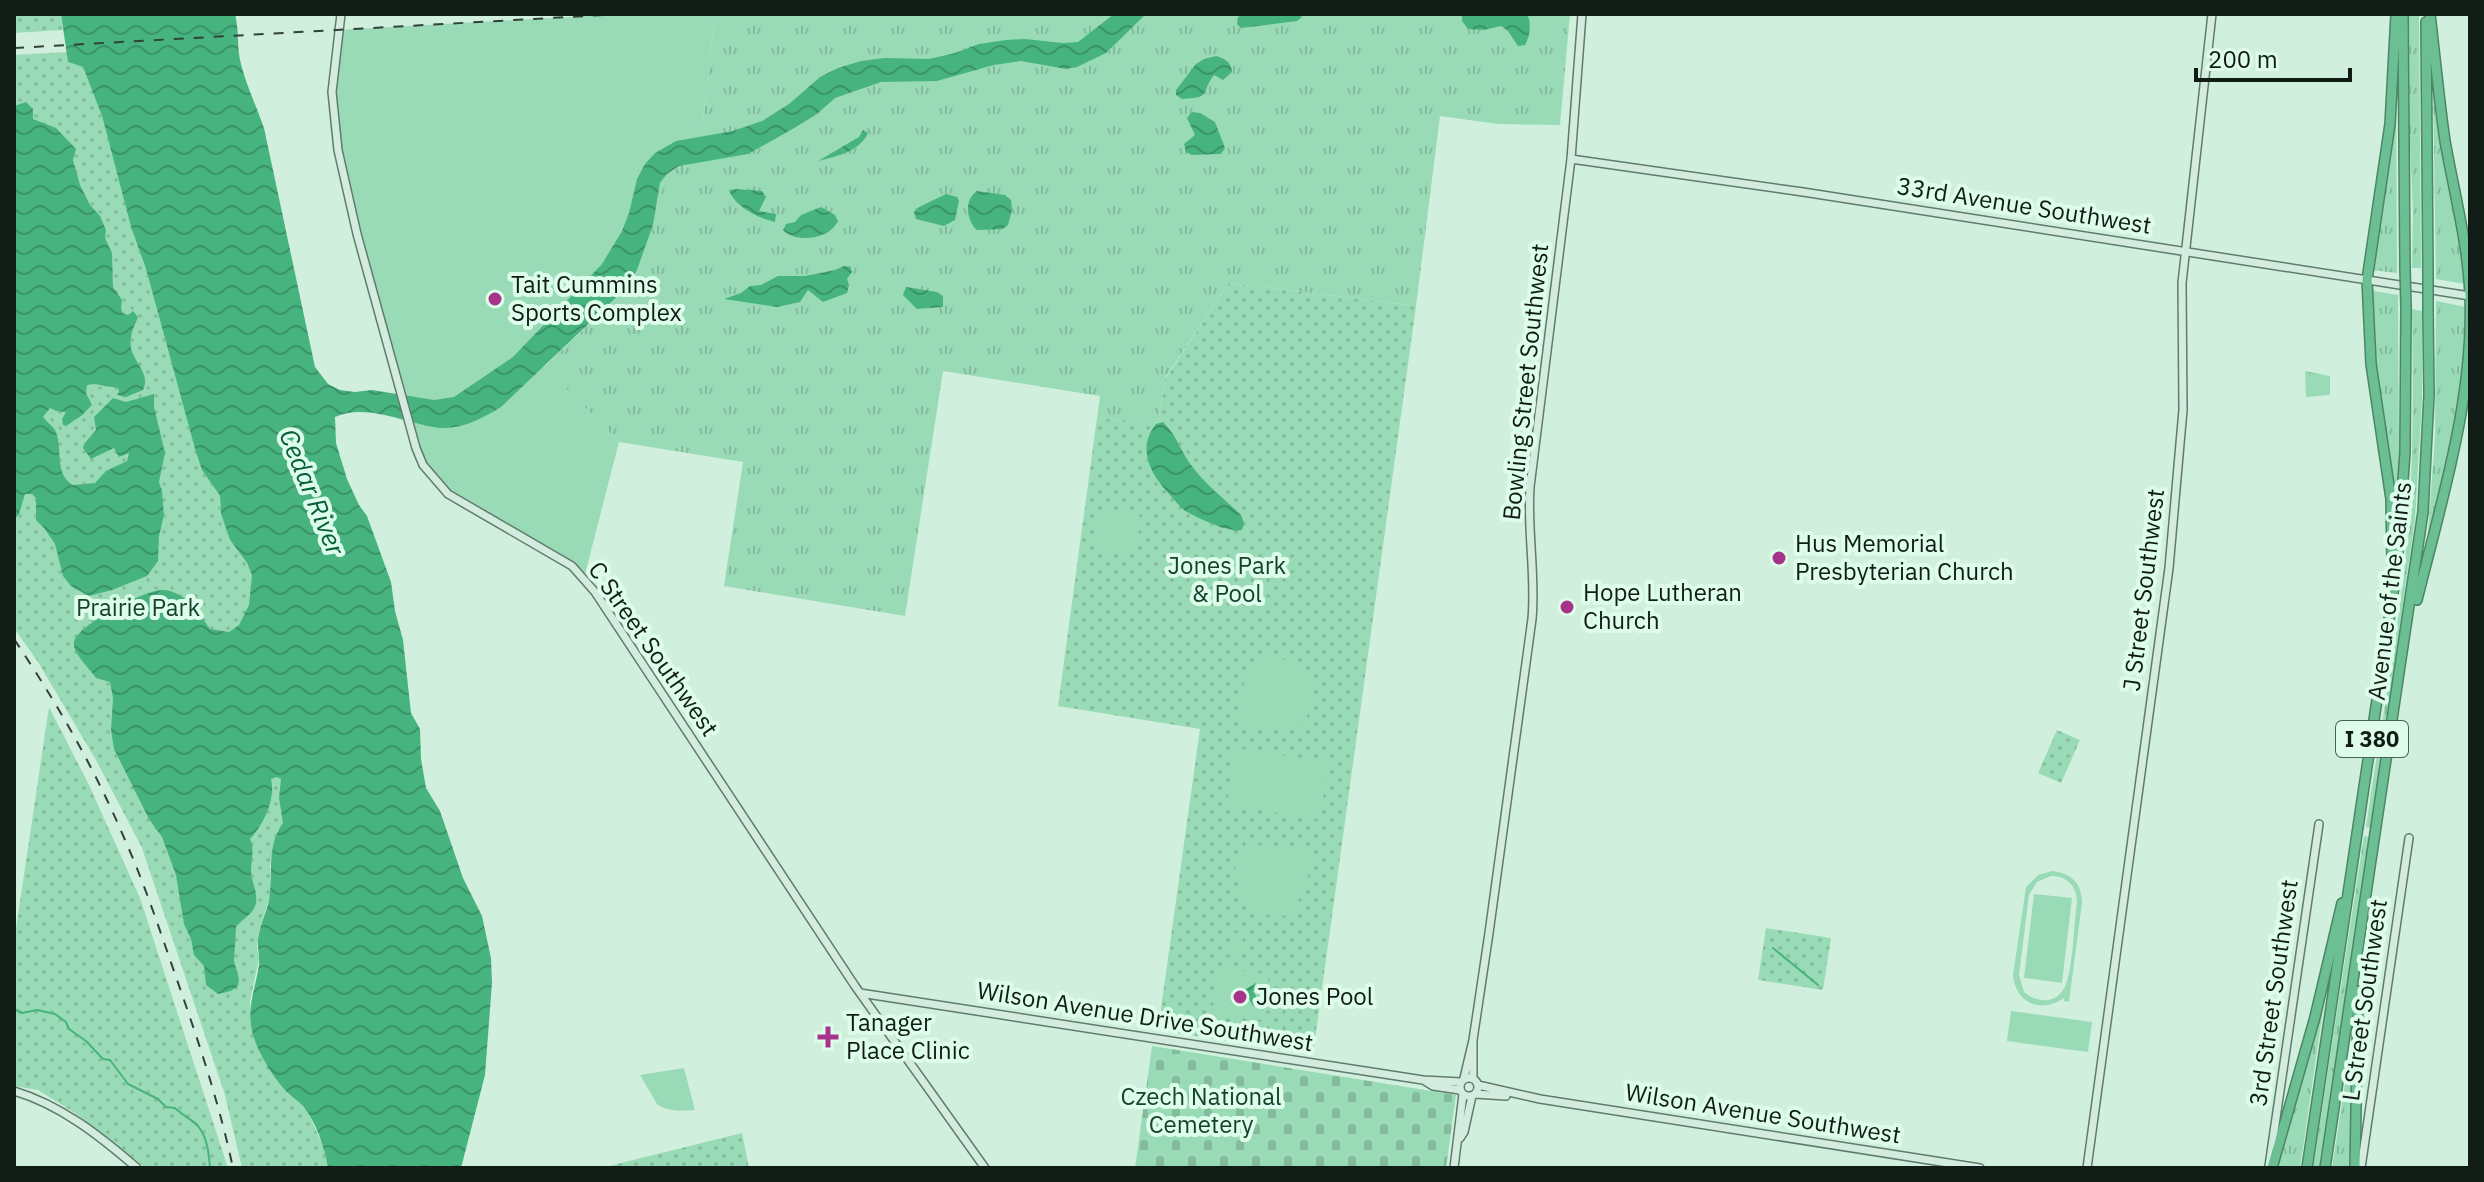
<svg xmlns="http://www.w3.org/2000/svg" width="2484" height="1182" font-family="'IBM Plex Sans',sans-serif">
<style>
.grass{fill:url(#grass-tufts)}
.cemetery{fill:url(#cemetery-stones)}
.park{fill:url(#park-dots)}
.pitch{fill:#99dbb6;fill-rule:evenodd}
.water{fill:url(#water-waves)}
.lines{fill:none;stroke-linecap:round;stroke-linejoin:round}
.stream{stroke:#47b480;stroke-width:2}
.secondary-casing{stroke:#5f7c6b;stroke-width:10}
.highway-casing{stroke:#4c8667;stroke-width:12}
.secondary{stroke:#d3ecdf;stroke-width:7}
.highway{stroke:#6cbf93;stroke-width:9}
.rail{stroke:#324139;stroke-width:2;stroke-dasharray:10 10;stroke-linecap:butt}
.highway-bridge-casing{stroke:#4c8667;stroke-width:12;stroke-linecap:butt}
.highway-bridge{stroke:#6cbf93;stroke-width:9}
.poi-dot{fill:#a8338b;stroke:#ddfdea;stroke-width:3}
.labels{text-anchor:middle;stroke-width:8;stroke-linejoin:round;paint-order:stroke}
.shield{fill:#ddfdea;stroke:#4e6056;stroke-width:2}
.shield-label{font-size:22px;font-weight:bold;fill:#111c16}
.street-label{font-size:24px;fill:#111c16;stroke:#ddfdea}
.poi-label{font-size:24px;fill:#111c16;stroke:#ddfdea;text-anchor:start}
.park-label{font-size:24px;fill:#14422c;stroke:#ddfdea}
.water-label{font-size:26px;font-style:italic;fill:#065d3b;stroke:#ddfdea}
</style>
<defs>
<pattern id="grass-tufts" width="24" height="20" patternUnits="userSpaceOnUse" patternTransform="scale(2)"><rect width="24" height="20" fill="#99dbb6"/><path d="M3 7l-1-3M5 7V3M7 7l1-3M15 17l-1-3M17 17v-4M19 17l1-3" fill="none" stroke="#83bb9c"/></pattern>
<pattern id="cemetery-stones" width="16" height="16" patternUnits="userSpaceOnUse" patternTransform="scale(2)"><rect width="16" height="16" fill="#99dbb6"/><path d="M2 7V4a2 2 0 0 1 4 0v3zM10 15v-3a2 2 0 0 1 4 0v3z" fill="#83bb9c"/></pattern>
<pattern id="park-dots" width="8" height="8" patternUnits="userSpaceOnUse" patternTransform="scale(2)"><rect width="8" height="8" fill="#99dbb6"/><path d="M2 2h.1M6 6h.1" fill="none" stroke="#83bb9c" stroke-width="1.8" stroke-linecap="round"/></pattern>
<pattern id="water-waves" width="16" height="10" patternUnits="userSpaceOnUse" patternTransform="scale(2)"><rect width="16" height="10" fill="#47b480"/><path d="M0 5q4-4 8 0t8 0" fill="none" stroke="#3a9268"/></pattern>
</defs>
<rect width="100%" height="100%" fill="#d0f0dd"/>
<path class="grass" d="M715,14H1570L1560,125L1498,124L1440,116L1416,306L1229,283L1165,378L1158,423L1097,418L1100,396L943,371L905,616L724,586L743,462L619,442L544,367L624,290L637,270L653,225L660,183L667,174L680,166L698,164Z
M2409,14H2419L2421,268H2412L2413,212L2410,146Z
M2396,80L2397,273L2372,270Z
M2433,87L2463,255L2465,284L2436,279Z
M2374,291L2398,295L2399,460L2395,526L2374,358L2372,292Z
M2436,301L2466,307L2463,381L2431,534L2428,533L2435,437Z
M2412,309L2422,311V398L2415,519L2371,828L2366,827C2380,728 2400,629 2408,529C2414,456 2413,382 2412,309Z
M2305,371L2330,376V395L2306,397Z
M2364,836L2370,837L2319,1168H2313Z
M2326,989L2300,1168H2274Z
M2354,1026L2352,1168H2332Z"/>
<path class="cemetery" d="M1152,1046L1456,1095L1446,1168H1135Z"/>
<path class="park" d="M14,14H61L63,30L14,33Z
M67,52L69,62L83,67L102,116L131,227L146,269L195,449L203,470L220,497L221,514L230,540L247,563L252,575V594L281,779L284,823L277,831L270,866V896L259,931L257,947L259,959L250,1001L251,1026L288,1094L300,1102L309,1115L324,1148L328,1168H242L225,1095L142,848L96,760L38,662L14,628V55Z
M1229,283L1416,306L1313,1054L1158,1030L1200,729L1058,706L1097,418L1158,423L1165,379Z
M49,707L88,783L140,898L228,1168H146L75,1113L38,1090L14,1086V942Z
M2057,730L2080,740L2061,783L2038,773Z
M1766,928L1831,938L1823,990L1758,980Z
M742,1133L749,1168H601Z"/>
<path class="pitch" d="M622,14H715L698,165L679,166L667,174L660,183L653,225L637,270L624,290L544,366L619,442L584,578L572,566L448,494L423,465L357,234L332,101L338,30Z
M1107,508L1140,516C1142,547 1120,560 1093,546L1100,511Z
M1275,655C1312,671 1321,686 1303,725C1289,726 1272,731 1258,729C1221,725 1248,676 1255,658Z
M1235,748L1328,762L1320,819L1227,805Z
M1246,844L1304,849L1310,857L1308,876L1293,914C1287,915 1279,917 1273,916C1247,912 1229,880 1238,855C1240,851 1243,848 1246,844Z
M2052,871C2071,873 2082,883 2082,903L2069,1002L2064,1001V998C2041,1014 2015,1003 2013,975L2026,887L2038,875ZM2051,876C2067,876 2077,886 2077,902C2074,924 2073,966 2066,984C2059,1004 2038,1004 2024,992L2019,975L2029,895L2037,882Z
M2034,894L2072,898L2062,983L2024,978Z
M1232,932L1244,935L1238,957L1227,954Z
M1219,967L1269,975L1262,1020L1212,1013Z
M2011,1011L2092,1022L2088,1052L2007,1041Z
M684,1068L695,1110C683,1111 667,1112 657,1104L640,1075Z"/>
<path class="water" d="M61,14H235C239,29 237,45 240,60C246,85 256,105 264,128L315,367L328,384L340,390L355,392L372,390L434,400L454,397L513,357L602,264L622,231L629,213L637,179L645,164L655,153L676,141L733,131L762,121L789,104L820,77L838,68L861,61L885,58L929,59L955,53L979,44L1006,40L1025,39L1063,43L1078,42L1114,14H1146L1106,53L1077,67L1066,69L1021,61L994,65L937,81L881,82L835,98L817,114L796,127L748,154L679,166L667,174L660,183L653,225L637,270L624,290L501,407C483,418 463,429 441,428C409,425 367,402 335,417L336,443L347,479L359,505L367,516L391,582L395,611L403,640L411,713L420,729L421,759L426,788L440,811L463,878L482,916L491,958L492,983L485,1075L461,1168H328C324,1146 317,1124 303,1106C299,1101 294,1099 289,1094C274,1080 253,1046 251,1025C248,1004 256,985 259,965C260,954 256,945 259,934C261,921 269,908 270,893C272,870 268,842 283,823L279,798L281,779L277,777L271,779C276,798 264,824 250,839C255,850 251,860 251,871C251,881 258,892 256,903C253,915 242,919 236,927L234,961L239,979L238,986L231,991L218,994L206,985L204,966L194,955L191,939L184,924L176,875L162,837L149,819L114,749L111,730L113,698L110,682L96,678C90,669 72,653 74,642C77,625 147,588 164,590C186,592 198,612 210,629L229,632L239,625L249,605L252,575L247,563L230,540L221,514L220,496L202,470L195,449L146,269L131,227L102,116L83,67L68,62Z
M1243,14H1302L1301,18L1297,21L1241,28L1237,24L1238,17Z
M1462,14H1527C1532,24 1530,36 1525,45L1518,46L1508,31L1501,26L1484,30L1468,29L1462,21Z
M1216,56C1225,59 1231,61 1232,72L1223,80L1214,75C1199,95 1213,97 1182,99L1176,95V90L1196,64L1204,59Z
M26,102L33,109V119L56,128L76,149L73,160L80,185L90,205L100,216L106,230L105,238L112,253L113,287L122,300L121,309L123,313L128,315L133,311L138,317C134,327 129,336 131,348C134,363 151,374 143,390L126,397L117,395L119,392L118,388L94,384L87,385L86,393L92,405L81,416L66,426L63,425L62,419L66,412L56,411L50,408L43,417C46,421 54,427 56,432C63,450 54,474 73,485L95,483L106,471L127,461L129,453L119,457L114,448L91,459L83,448L84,444L96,430L94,417L113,398L126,402L154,394V407L165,453L159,482L162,491L164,515L159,536L158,561L147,576L112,590L89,596L71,586L63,576L55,544L44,528L36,520V498L32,494H25L19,514L14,520V106Z
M1192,112L1200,113L1215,122L1225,148L1221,154L1192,155L1186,152L1184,144L1195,135L1187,118Z
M863,130L868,133C859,152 837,156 818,161L859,137Z
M737,189L762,191L766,197L759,211L776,214L775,222C758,218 735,207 729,190Z
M977,191L1005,195L1011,200L1012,210L1008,225L1003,229L977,230C966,220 964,200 977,191Z
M946,194L957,197L959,201L955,220L944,226L916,219L914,212L919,207Z
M821,207L835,215L838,221C830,239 796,244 783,230L786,224L795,222L801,215Z
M844,266L850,267L852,272L847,279L849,285L847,293L823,302L808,290L800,302L777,307L724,299L741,293L750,286L761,285L778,276H805L835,270Z
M906,287L937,292L943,296V307L917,309L903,295Z
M1163,422C1179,438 1181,454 1195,470C1208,487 1226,500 1241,515L1244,523L1242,530L1235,531C1230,528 1223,529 1218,526C1208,522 1198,518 1189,513C1182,510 1176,502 1171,496C1151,476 1136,449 1156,424Z
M1256,983L1258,987L1253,991L1260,1002L1253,1006L1246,994L1241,1004H1233L1231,1001L1234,993H1239Z"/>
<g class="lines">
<path class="stream" d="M1773,948L1818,985
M14,1009L22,1013L37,1010L55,1014L66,1022L69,1029L86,1041L103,1059L110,1060L128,1084L158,1099L166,1107L175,1108C181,1114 189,1118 196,1124C207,1134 209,1154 210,1168"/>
<defs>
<path id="secondary" d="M341,14L332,92L338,150L357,234L416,448L423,465L448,494L572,566L595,592L855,986L985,1168
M1571,159L1803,192L2470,296
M860,993L1423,1080L1461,1082
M1473,1042V1079
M1460 1087a9 9 0 1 1 18 0a9 9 0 1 1-18 0Z
M1464,1078L1473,1040L1489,933L1532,619C1536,575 1527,531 1530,487L1571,159L1582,14
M1425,1081L1433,1086L1460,1090
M1478,1085L1540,1099L1980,1168
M14,1091C61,1105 100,1136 137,1168
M1475,1094L1506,1096
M1460,1138L1464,1132L1472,1096
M2269,1166L2319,824
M1454,1168L1463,1094
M2087,1168L2169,568L2183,410L2182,283L2212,14
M2361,1168L2409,838"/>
<path id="highway" d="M2403,14L2405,268
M2426,22L2428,271
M2392,563L2391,499L2371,364L2367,280L2390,124L2396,14
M2417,600C2441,503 2474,398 2470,296C2468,244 2454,192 2445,141C2439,99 2435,56 2430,14
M2272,1168L2315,1017L2342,903
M2307,1168L2397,566L2405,452L2406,308
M2325,1168L2423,512L2429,395L2428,312
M2355,1168L2358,991"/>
</defs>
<use href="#secondary" class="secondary-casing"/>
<use href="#highway" class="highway-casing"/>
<use href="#secondary" class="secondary"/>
<use href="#highway" class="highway"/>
<path class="rail" d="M14,48L622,14
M14,639C57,703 95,769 125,840C145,885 160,931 176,977C198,1040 219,1102 233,1168"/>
<defs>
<path id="highway-bridge" d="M2405,268L2406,308
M2428,271V312"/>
</defs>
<use href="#highway-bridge" class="highway-bridge-casing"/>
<use href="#highway-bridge" class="highway-bridge"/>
</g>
<g class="poi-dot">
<circle cx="495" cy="299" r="8"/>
<circle cx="1779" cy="558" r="8"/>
<circle cx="1567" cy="607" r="8"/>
<circle cx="1240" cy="997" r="8"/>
<path d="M824 1025h8v8h8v8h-8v8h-8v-8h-8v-8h8z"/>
</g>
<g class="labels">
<rect class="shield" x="2336" y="721" width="72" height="36" rx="6"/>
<g class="shield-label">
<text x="2372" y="747">I 380</text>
</g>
<g class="street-label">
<text transform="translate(2024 206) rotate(9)" y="8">33rd Avenue Southwest</text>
<text transform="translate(1526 382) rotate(-84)" y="8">Bowling Street Southwest</text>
<text transform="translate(2144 590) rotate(-83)" y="8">J Street Southwest</text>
<text transform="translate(2390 591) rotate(-83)" y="8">Avenue of the Saints</text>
<text transform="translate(653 649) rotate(55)" y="8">C Street Southwest</text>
<text transform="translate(2274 993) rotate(-82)" y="8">3rd Street Southwest</text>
<text transform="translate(2365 1000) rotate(-82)" y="8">L Street Southwest</text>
<text transform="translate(1145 1017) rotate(9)" y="8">Wilson Avenue Drive Southwest</text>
<text transform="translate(1763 1114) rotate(9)" y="8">Wilson Avenue Southwest</text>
</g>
<g class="poi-label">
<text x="511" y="293">Tait Cummins<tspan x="511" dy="28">Sports Complex</tspan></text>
<text x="1795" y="552">Hus Memorial<tspan x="1795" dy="28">Presbyterian Church</tspan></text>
<text x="1583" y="601">Hope Lutheran<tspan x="1583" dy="28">Church</tspan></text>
<text x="1256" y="1005">Jones Pool</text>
<text x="846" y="1031">Tanager<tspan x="846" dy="28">Place Clinic</tspan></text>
</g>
<g class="park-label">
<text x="1227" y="574">Jones Park<tspan x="1227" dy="28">&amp; Pool</tspan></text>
<text x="138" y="616">Prairie Park</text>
<text x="1201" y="1105">Czech National<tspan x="1201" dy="28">Cemetery</tspan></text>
</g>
<g class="water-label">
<text transform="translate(312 492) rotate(68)" y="9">Cedar River</text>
</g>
</g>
<rect width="2484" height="1182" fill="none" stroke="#111c16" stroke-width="32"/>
<path d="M2196 68v12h154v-12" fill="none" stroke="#111c16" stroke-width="4"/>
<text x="2208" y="68" font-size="24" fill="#111c16" stroke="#ddfdea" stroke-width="6" paint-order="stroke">200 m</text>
</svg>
